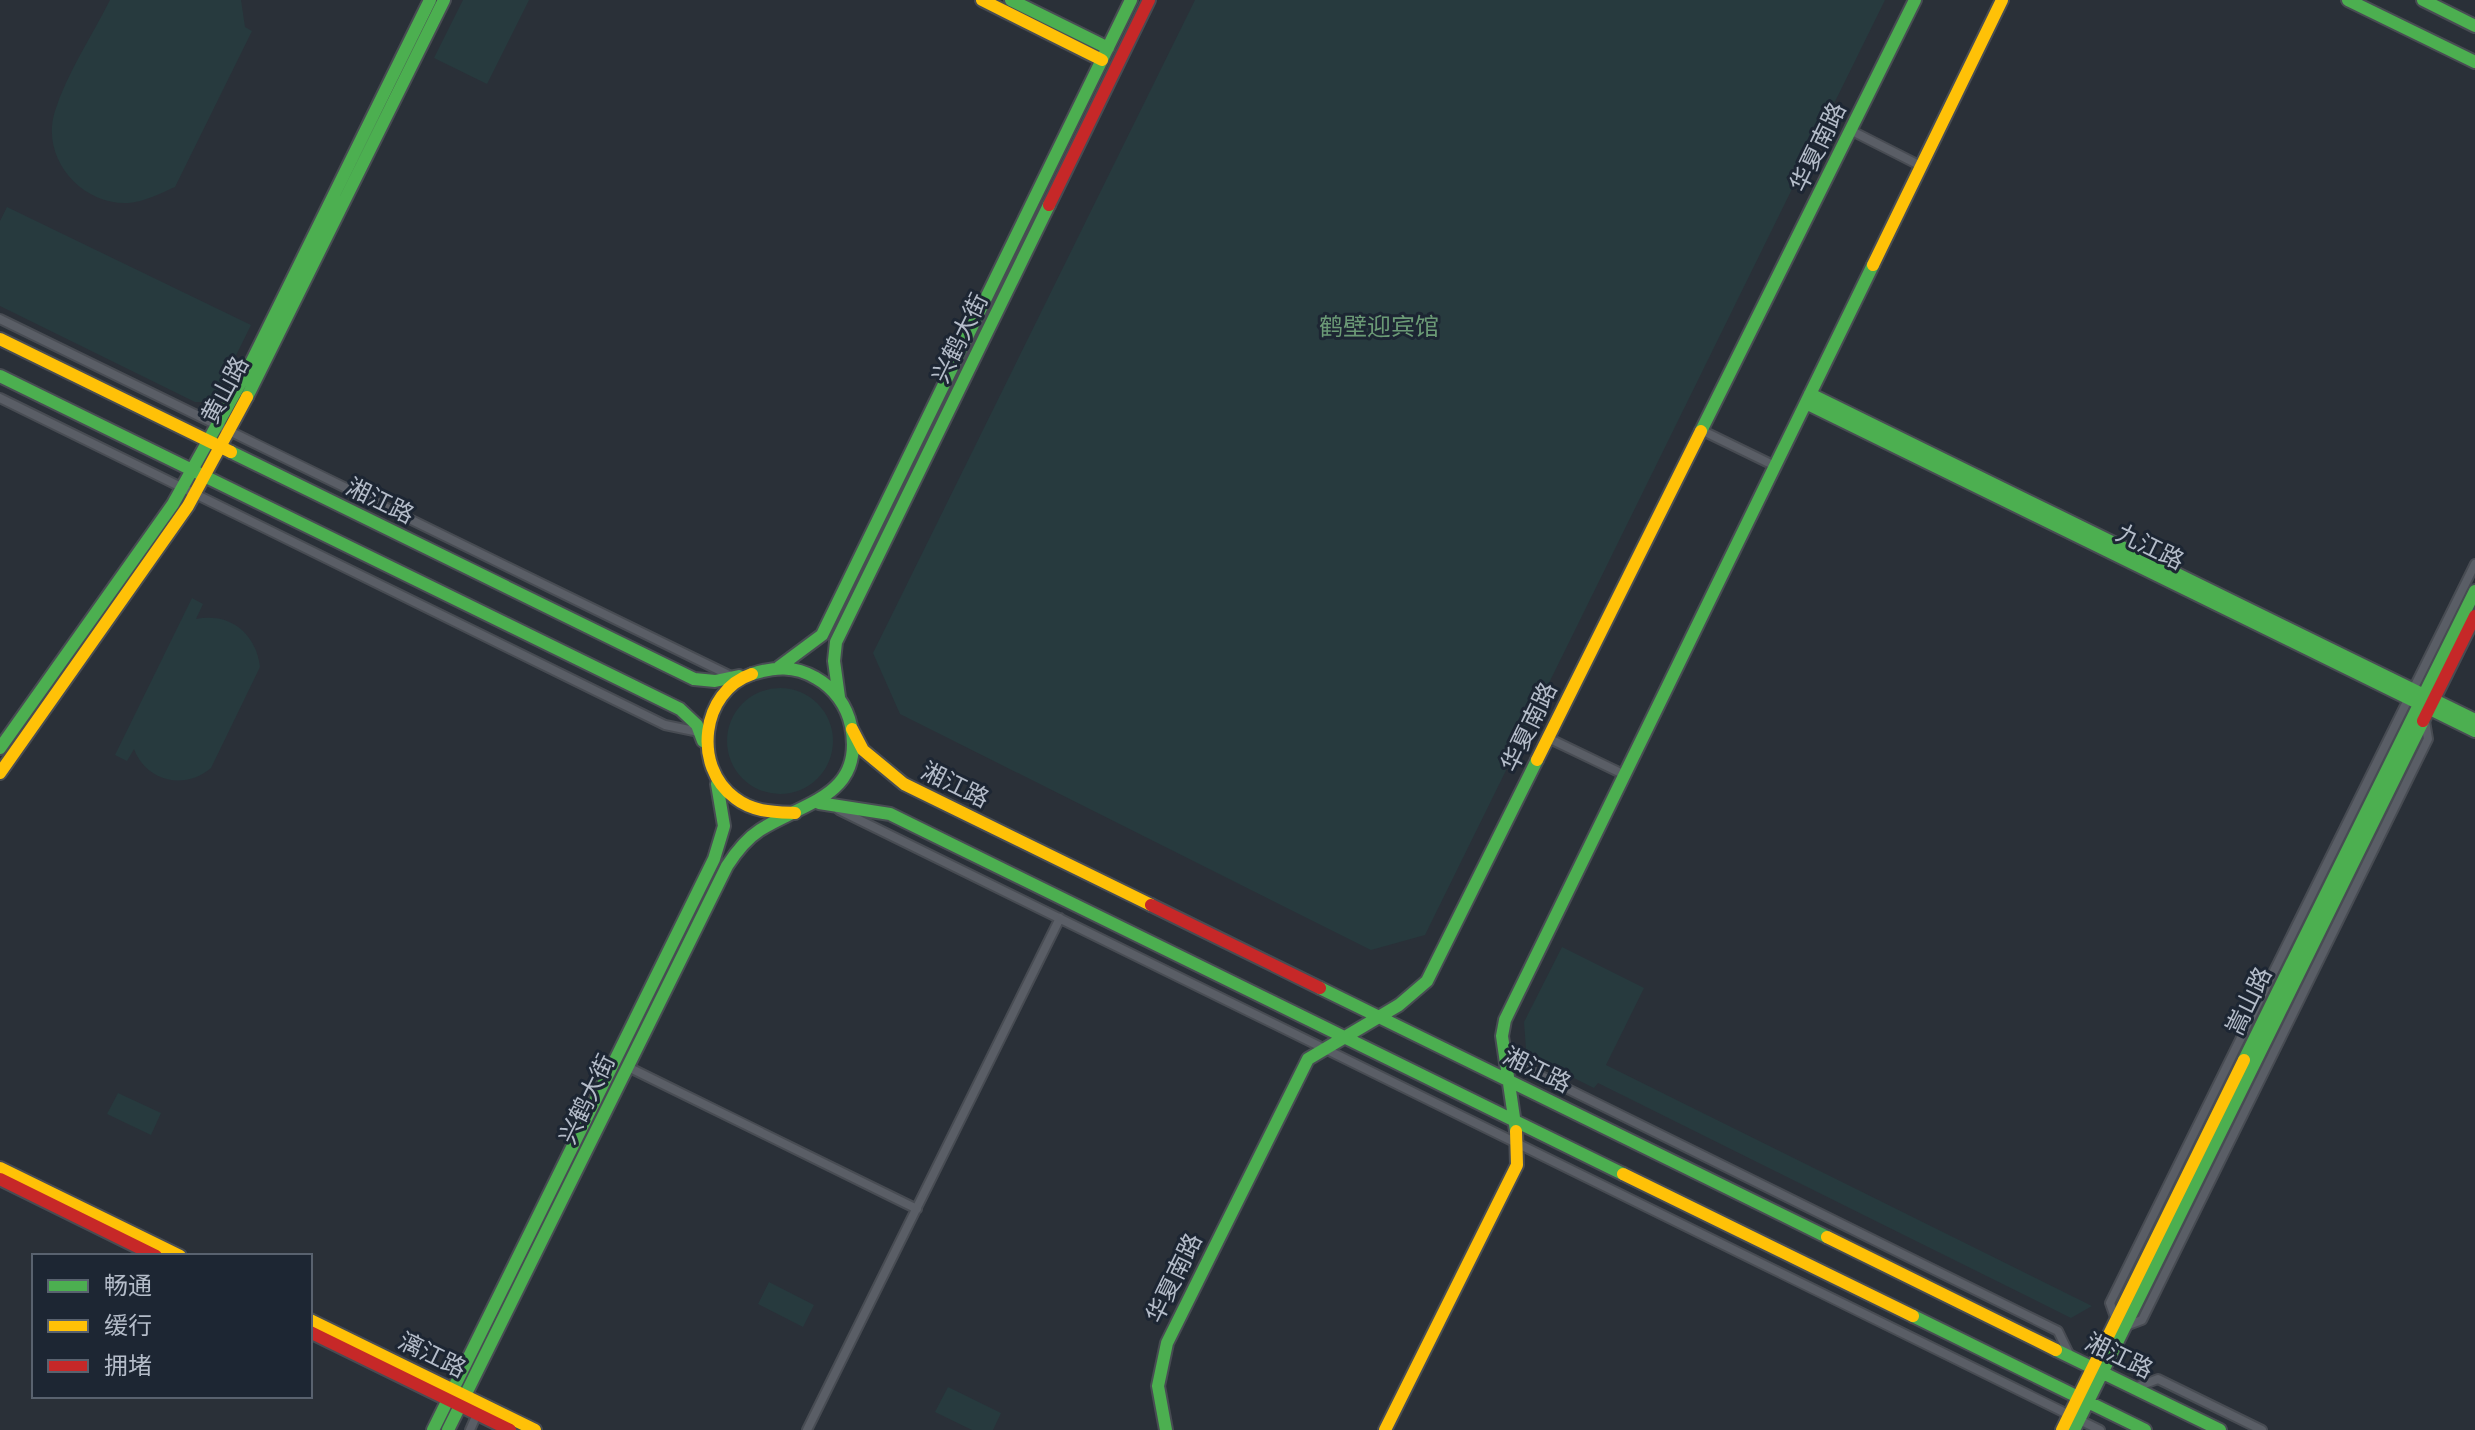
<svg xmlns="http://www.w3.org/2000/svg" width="2475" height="1430" font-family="Roboto,'Noto Sans SC',sans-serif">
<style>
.green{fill:#273a3e}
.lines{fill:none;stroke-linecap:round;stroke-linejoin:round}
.street-casing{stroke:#484c53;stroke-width:12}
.fast-casing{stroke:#484c53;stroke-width:16}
.slow-casing{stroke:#484c53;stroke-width:16}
.jam-casing{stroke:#484c53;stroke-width:16}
.street{stroke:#5a5e66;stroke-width:8}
.fast{stroke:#4caf50;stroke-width:12}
.slow{stroke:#ffc107;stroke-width:12}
.jam{stroke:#c62828;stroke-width:12}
.labels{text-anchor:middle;stroke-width:6;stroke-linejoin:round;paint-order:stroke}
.street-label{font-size:24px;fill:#b4bcc9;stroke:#1d2633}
.park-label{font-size:24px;fill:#6b9a76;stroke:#1d2633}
</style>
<rect width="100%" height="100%" fill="#2a3038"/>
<path class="green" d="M110,0H241L245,27L252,31L175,187C161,193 144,202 128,203C81,205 40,158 55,111C67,73 92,36 110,0Z
M463,0H529L487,84L434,58Z
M1195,0H1885L1425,935L1371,950L900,714L873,653Z
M7,207L251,325L216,396L207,402H195L0,306V221Z
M192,598L203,604L196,619C231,612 256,634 260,667L211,768C184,791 146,781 134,749L127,761L115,755Z
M727 741a53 53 0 1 1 106 0a53 53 0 1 1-106 0Z
M1562,947L1644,988L1606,1065L2092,1306L2071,1318L1598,1083L1594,1088L1536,1059L1526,1049L1524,1022Z
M118,1093L161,1113L151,1135L107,1114Z
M769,1282L814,1305L803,1327L758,1304Z
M948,1387L1001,1413L993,1430H972L935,1412Z"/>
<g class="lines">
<defs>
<path id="street" d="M1850,130L1921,166
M0,319L733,677
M0,398L665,725L699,732
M1701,430L1775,466
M1548,738L1625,775
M839,810L2100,1430
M1505,1058L2058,1331L2070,1356
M628,1067L917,1209
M2116,1320L2110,1303L2475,564
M2126,1326L2142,1320L2428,739L2425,721
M2134,1388L2158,1379L2262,1430
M470,1430L477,1414
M807,1430L1060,918"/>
<path id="fast" d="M1011,0L1108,48
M2348,0L2475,62
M2423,0L2475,26
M0,376L680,709L697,725L703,741
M1810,394L2475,720
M247,397L444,0
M1806,403L2475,731
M1701,431L1915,0
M231,452L694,679L715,681L739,676
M779,667L822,635L1131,0
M839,697L834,661L836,642L1049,205
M0,748L173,504L246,373L430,0
M819,803L890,814L1623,1174
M1320,988L1827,1237
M2244,1060L2475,591
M1516,1131L1502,1036L1505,1020L1873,265
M1913,1316L2145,1430
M2056,1350L2220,1430
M433,1430L714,859L724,826L717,784
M448,1430L727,866C736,852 746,839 760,830C804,802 865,796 851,726C847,706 834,688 816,678C794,665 774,667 752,674
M1166,1430L1158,1386L1167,1343L1308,1059L1399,1005L1427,981L1537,760
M2074,1430L2423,721"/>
<path id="slow" d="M982,0L1102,60
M1873,265L2002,0
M0,339L231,452
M752,674C701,691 692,767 735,798C753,812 773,812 795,813
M852,729L863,750L904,784L1151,905
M1537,760L1701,431
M0,773L188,506L247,397
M0,1168L180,1256
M1623,1174L1913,1316
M1827,1237L2056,1350
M310,1320L535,1430
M1385,1430L1517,1165L1516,1131
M2062,1430L2244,1060"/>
<path id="jam" d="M1049,205L1149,0
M2423,721L2475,616
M1151,905L1320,988
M0,1179L156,1256
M310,1332L510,1430"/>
</defs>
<use href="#street" class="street-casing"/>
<use href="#fast" class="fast-casing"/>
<use href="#slow" class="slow-casing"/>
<use href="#jam" class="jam-casing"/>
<use href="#street" class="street"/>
<use href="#fast" class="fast"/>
<use href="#slow" class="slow"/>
<use href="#jam" class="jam"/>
</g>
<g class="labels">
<g class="street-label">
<text transform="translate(1818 147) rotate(-64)" y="8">华夏南路</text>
<text transform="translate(960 338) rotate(-64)" y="8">兴鹤大街</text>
<text transform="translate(225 390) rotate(-62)" y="8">黄山路</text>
<text transform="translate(380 501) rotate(26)" y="8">湘江路</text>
<text transform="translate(2150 547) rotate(26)" y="8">九江路</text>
<text transform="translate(1529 727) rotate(-64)" y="8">华夏南路</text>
<text transform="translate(955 785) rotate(26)" y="8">湘江路</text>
<text transform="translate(2249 1001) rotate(-64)" y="8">嵩山路</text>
<text transform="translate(1537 1070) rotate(26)" y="8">湘江路</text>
<text transform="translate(587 1099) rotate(-64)" y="8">兴鹤大街</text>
<text transform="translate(1174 1278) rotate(-64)" y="8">华夏南路</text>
<text transform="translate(432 1355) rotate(26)" y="8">漓江路</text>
<text transform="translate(2119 1356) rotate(26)" y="8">湘江路</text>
</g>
<g class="park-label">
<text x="1379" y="335">鹤壁迎宾馆</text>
</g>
</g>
<rect x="32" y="1254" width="280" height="144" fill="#1d2633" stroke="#59626f" stroke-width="2"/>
<rect x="48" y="1280" width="40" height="12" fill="#4caf50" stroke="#59626f" stroke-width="2"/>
<text x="104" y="1294" font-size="24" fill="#b4bcc9">畅通</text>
<rect x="48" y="1320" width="40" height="12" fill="#ffc107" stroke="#59626f" stroke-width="2"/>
<text x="104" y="1334" font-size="24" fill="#b4bcc9">缓行</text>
<rect x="48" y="1360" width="40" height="12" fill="#c62828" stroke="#59626f" stroke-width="2"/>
<text x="104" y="1374" font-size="24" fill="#b4bcc9">拥堵</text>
</svg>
